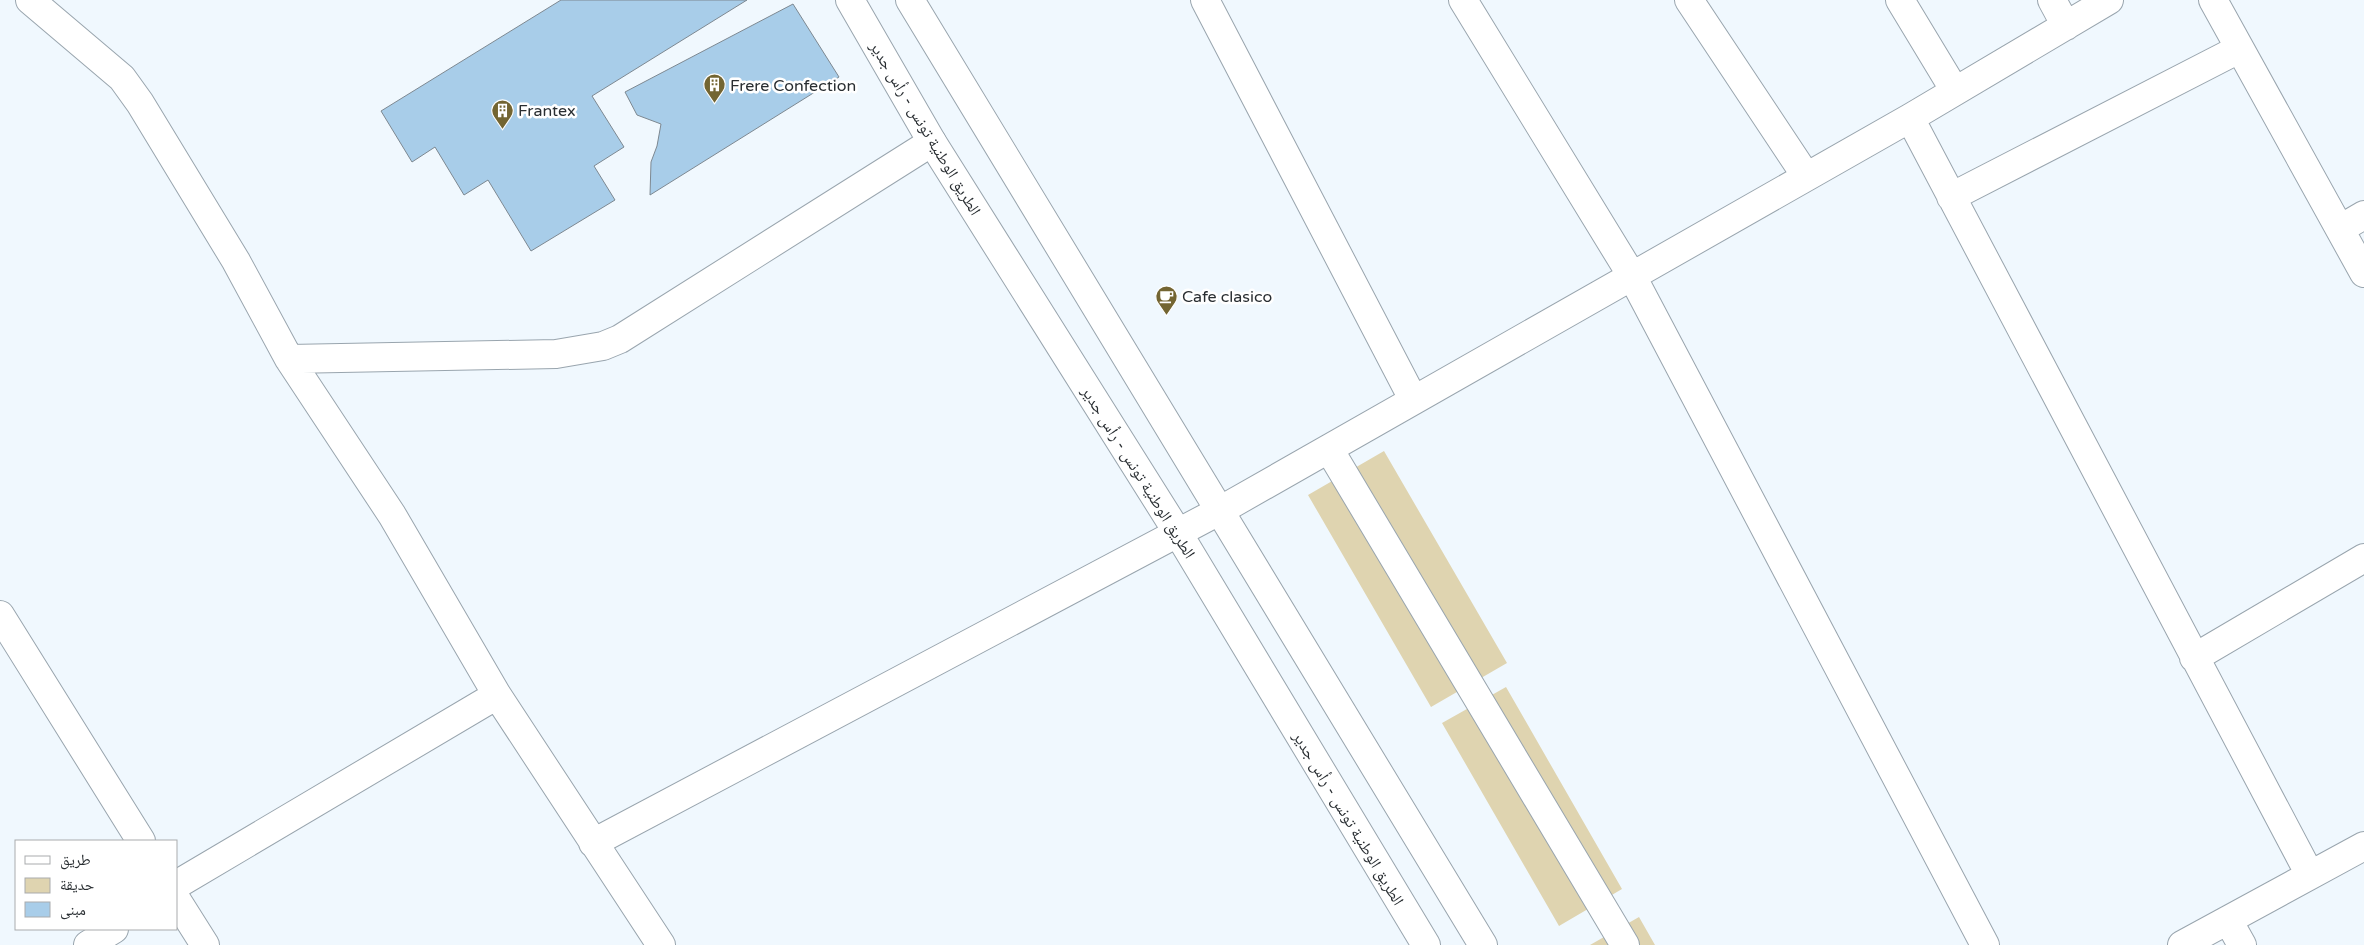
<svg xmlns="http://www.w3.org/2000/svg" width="2364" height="945" font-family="'Varela Round','Noto Naskh Arabic',sans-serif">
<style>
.green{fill:#dfd4b0}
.building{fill:#a8cde9;stroke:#7d8891}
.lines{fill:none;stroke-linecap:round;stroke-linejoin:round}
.minor-casing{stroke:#99a5ae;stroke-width:30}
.major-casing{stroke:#99a5ae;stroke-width:30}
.minor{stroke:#fff;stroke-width:28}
.major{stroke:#fff;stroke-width:28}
.labels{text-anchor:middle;stroke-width:5;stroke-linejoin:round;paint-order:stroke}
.poi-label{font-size:16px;fill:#292e32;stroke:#fff;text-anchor:start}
.street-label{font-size:16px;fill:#292e32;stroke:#fff}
</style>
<rect width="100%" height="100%" fill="#f0f8fe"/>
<path class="green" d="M1384,451L1507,663L1431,707L1308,495Z
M1506,687L1622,889L1559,926L1442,723Z
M1639,917L1655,945H1590Z"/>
<path class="building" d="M561,0H747L592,96L624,147L594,166L615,200L531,251L488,180L464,195L435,147L412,162L381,111Z
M793,4L839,77L650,195L651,162L657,146L661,124L637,115L625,92Z"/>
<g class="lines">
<defs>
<path id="minor" d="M30,0L122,78L140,103L236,261L289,359L392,515L497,695L661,945
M1205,0L1413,399
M1463,0L1632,276L1985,945
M1689,0L1806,176
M1900,0L1955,91
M2052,0L2066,26
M2213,0L2364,273
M1910,118L2310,875
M1951,197L2239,49
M2340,229L2364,215
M289,359L556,354L603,346L620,339L932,142
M1329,449L1625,945
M0,615L141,841
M2194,658L2364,558
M593,843L1221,510L1910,118L2109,0
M176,885L497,695
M176,899L205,945
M2228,920L2242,945
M88,945L114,929
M2182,945L2364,846"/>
<path id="major" d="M850,0L932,142L1178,533L1426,945
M910,0L1483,945"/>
</defs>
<use href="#minor" class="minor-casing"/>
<use href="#major" class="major-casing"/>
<use href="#minor" class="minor"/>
<use href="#major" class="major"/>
</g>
<defs>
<symbol id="building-pin" viewBox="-11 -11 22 30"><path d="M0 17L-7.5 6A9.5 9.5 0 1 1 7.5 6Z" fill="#736532" stroke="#fff"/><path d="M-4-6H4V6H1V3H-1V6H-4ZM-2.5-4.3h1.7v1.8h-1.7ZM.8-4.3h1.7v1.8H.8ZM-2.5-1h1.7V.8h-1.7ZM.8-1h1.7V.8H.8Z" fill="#fff"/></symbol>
<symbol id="cafe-pin" viewBox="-11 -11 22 30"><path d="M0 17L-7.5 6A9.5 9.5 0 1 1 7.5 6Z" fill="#736532" stroke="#fff"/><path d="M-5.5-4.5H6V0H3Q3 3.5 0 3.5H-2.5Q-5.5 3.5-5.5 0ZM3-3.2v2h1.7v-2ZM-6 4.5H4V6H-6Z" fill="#fff"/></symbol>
</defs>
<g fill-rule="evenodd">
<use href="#building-pin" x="702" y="72" width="25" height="34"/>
<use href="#building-pin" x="490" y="98" width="25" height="34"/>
<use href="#cafe-pin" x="1154" y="284" width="25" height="34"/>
</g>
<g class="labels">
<g class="poi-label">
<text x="730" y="91">Frere Confection</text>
<text x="518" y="116">Frantex</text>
<text x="1182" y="302">Cafe clasico</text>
</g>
<g class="street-label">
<text transform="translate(926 128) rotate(59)" y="6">الطريق الوطنية تونس - رأس جدير</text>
<text transform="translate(1139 472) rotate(58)" y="6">الطريق الوطنية تونس - رأس جدير</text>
<text transform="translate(1349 818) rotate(59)" y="6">الطريق الوطنية تونس - رأس جدير</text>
</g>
</g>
<rect x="15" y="840" width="162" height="90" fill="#ffffff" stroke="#a9abad"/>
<rect x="25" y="856" width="25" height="8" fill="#ffffff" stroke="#a9abad"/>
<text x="60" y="865" font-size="15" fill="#292e32">طريق</text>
<rect x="25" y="878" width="25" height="15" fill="#dfd4b0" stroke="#a9abad"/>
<text x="60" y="890" font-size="15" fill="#292e32">حديقة</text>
<rect x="25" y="902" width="25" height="15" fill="#a8cde9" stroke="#a9abad"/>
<text x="60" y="915" font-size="15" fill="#292e32">مبنى</text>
</svg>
